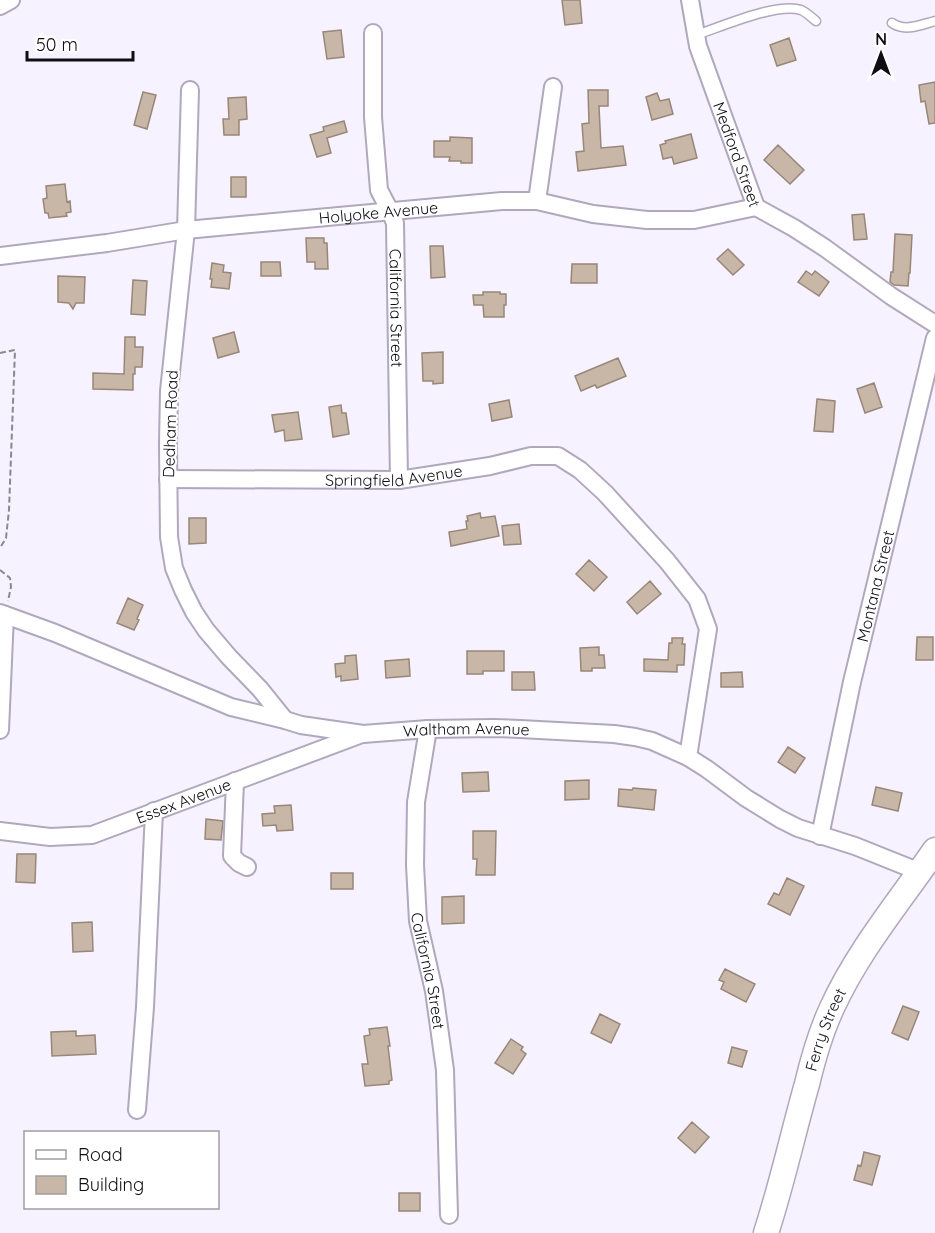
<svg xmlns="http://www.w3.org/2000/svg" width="935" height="1233" font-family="Quicksand,sans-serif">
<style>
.building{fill:#c8b6a7;stroke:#988779;stroke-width:1.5}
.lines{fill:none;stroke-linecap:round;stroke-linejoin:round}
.service-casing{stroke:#b0a8bc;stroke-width:11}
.minor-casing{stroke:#b0a8bc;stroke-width:20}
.secondary-casing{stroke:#b0a8bc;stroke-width:27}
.path{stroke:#8b8791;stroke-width:2;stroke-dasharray:6 3;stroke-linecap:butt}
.service{stroke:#fff;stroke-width:8}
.minor{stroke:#fff;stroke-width:16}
.secondary{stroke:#fff;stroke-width:24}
.labels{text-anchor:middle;stroke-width:4.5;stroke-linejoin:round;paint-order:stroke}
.street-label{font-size:16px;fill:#100d14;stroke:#fff}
</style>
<rect width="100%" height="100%" fill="#f7f2ff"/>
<path class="building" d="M562,0H580L582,23L565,25Z
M341,30L344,57L327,59L323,32Z
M789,38L796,60L777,66L770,45Z
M935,82V123L929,124L925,101L921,102L919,85Z
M588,90H608V106H599L601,148L623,146L626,165L578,171L576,152L584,151L582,124L589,123Z
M143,92L156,95L147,129L134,125Z
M657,93L660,101L669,99L673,114L652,120L646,97Z
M246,97L247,119L239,120V135H224L223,119H229L228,98Z
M344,121L347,132L327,138L331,153L317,157L310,135L324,131L323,127Z
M691,134L697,158L674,164L672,157L663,159L660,145L666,143L665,141Z
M450,137L472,138V163H461V161H449L450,157H434V141H450Z
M778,145L804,170L790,184L764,160Z
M231,177H246V197H231Z
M65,184L67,202L70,201L71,212L66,213L67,216L49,218L48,213H45L43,199L47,198L46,186Z
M864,214L867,239L854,240L852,215Z
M895,234L912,235L910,273H909L908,286L894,285L890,282L891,272H893Z
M306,238H324V243H327L328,269H315V262H307Z
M430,246H443L445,277L431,278Z
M728,249L744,265L733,275L717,259Z
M261,262H280L281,276H261Z
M212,263L224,265L223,272L231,273L229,289L211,287L212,279H210Z
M572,264H597V283H571Z
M806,271L812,275L815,271L829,282L819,296L798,282Z
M58,276L85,277L84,303H76L73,309L69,303L58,302Z
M133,280L147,281L145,315L131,314Z
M483,292H500V294H506V305H504V317H484L483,305H474L473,295H483Z
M234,332L239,352L218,358L213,338Z
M125,337H135V347H143L142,367H135V374H133V390L93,389V373L124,374Z
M443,352V383L433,384V381H423L422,353Z
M618,358L626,376L597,388L595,385L581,391L575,376Z
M874,383L882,407L865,413L857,389Z
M817,399L835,401L833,432L814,431Z
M509,400L512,417L492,421L489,404Z
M341,405L342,413H346L349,434L333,437L329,407Z
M298,412L302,439L285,441L284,430L275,432L272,415Z
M480,513L481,518L495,516L499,536L451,546L449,532L467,529L466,521H468L467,516Z
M189,518H206V543L189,544Z
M519,524L521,544L504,545L502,526Z
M589,560L607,577L594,591L576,574Z
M650,581L661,594L637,614L627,602Z
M128,598L143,605L137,619L139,620L134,630L117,623Z
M917,637H933V660H916Z
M672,638H683L682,644H685L684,665H677V672L644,671V659L668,660L669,643H672Z
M599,647V655H604L605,668H592V671H581L580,648Z
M467,651H504V671H483V674H467Z
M356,655L358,679L341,681V676L336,677L335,664L345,663V656Z
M409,659L410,676L386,678L385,661Z
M512,672H534L535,690H512Z
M742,672L743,687H721V673Z
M788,747L805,758L795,773L778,762Z
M488,772L489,791L463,792L462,773Z
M589,780V799L565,800V781Z
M876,787L902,793L898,811L872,805Z
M633,788L656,790L654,810L618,806L619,789L632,790Z
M291,805L293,830L277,831L276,825L263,826L262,814L275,813L274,806Z
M206,819L223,821L221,840L205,839Z
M473,831H496L495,875H476L477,859H473Z
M17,854H36L35,883L16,882Z
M331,873H353V889H331Z
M787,878L804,886L790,915L768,904L774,893L779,895Z
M464,896V923L442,924V897Z
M92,922L93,951L73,952L72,923Z
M725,969L755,984L746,1002L721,989L724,982L719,980Z
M903,1006L919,1012L908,1040L892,1033Z
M600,1014L620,1024L611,1043L591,1033Z
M387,1027L390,1046H388L392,1080L389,1081V1084L365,1086L362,1064H368L364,1036L370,1035L369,1029Z
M76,1031V1036L95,1035L96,1054L52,1056L51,1032Z
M511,1039L523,1047L521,1050L526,1054L513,1074L495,1063Z
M732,1047L747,1051L742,1067L728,1063Z
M692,1122L709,1137L695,1153L678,1138Z
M864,1152L880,1156L872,1185L854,1180L858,1165L861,1166Z
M399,1193H420V1211H399Z"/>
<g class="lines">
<defs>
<path id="service" d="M892,23C905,32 920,25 935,21
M696,35C721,27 777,2 801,10C806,12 811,17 816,21"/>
<g id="minor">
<path id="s1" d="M690,0L698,46L756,207L794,228L825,248L891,296L935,324"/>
<path d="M0,6L11,0"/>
<path id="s2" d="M373,33V117L379,190L390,211L395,223L399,480"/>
<path d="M190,90L186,230L169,391L168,445L169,537L174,568L183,590L194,612L206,630L229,657L260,689L285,720"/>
<path d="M537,201L553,87"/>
<path id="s3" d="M0,256L107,243L186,230L502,201H537L593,214L647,220H694L756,207"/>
<path id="s4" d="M168,479L399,480L490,466L531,456H558L580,470L605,493L667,561L697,599L708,629L688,757"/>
<path id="s5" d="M0,613L55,633L231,707L285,720L301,725L363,734L428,729L494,728L520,729L614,734L635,737L652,741L688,757L707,769L746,798L780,819L798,828L855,846L920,872"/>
<path id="s6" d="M428,729L416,802L415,865L418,921L434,991L445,1070L449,1215"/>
<path d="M0,730L5,615"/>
<path d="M235,781L232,856L239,863L247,867"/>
<path id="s7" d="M0,831L50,837L92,835L362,734"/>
<path id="s8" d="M820,836L852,682L935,338"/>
<path d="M137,1110L145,1007L154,811"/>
</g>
<g id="secondary">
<path id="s9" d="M766,1233C782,1184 793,1133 807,1084C813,1059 820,1034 831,1010C857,952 899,902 935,850"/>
</g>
</defs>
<use href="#service" class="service-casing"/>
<use href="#minor" class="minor-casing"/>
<use href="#secondary" class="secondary-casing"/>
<path class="path" d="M0,353L15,350L9,510L6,538L0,548
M0,570L10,578L11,587L8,601"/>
<use href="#service" class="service"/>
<use href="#minor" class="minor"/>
<use href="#secondary" class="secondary"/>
</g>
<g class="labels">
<g class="street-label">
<text dy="6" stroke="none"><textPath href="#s1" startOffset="162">Medford Street</textPath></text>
<text dy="6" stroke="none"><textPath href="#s3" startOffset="381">Holyoke Avenue</textPath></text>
<text dy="6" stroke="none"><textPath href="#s2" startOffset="279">California Street</textPath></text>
<text transform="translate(170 424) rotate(-88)" y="6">Dedham Road</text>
<text dy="6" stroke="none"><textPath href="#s4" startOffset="226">Springfield Avenue</textPath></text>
<text dy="6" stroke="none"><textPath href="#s8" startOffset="256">Montana Street</textPath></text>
<text dy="6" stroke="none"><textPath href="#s5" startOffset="488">Waltham Avenue</textPath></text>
<text dy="6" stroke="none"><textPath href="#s7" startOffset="190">Essex Avenue</textPath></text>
<text dy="6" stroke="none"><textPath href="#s6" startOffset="244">California Street</textPath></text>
<text dy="6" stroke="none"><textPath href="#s9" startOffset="212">Ferry Street</textPath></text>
</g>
</g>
<rect x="24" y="1131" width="195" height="78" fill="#ffffff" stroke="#9f9ea1" stroke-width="1.5"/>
<rect x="36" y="1150" width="30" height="9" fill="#ffffff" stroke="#9f9ea1" stroke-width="1.5"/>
<text x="78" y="1161" font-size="18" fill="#100d14">Road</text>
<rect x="36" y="1176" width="30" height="18" fill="#c8b6a7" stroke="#9f9ea1" stroke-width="1.5"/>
<text x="78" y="1191" font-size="18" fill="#100d14">Building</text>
<g transform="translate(881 54)" stroke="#ffffff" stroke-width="4.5" paint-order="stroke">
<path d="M0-4.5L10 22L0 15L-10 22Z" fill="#100d14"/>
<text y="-9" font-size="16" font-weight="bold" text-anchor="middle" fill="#100d14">N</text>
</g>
<path d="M27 51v9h106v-9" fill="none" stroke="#100d14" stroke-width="3"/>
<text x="36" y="51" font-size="18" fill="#100d14" stroke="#ffffff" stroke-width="4.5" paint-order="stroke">50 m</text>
</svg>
